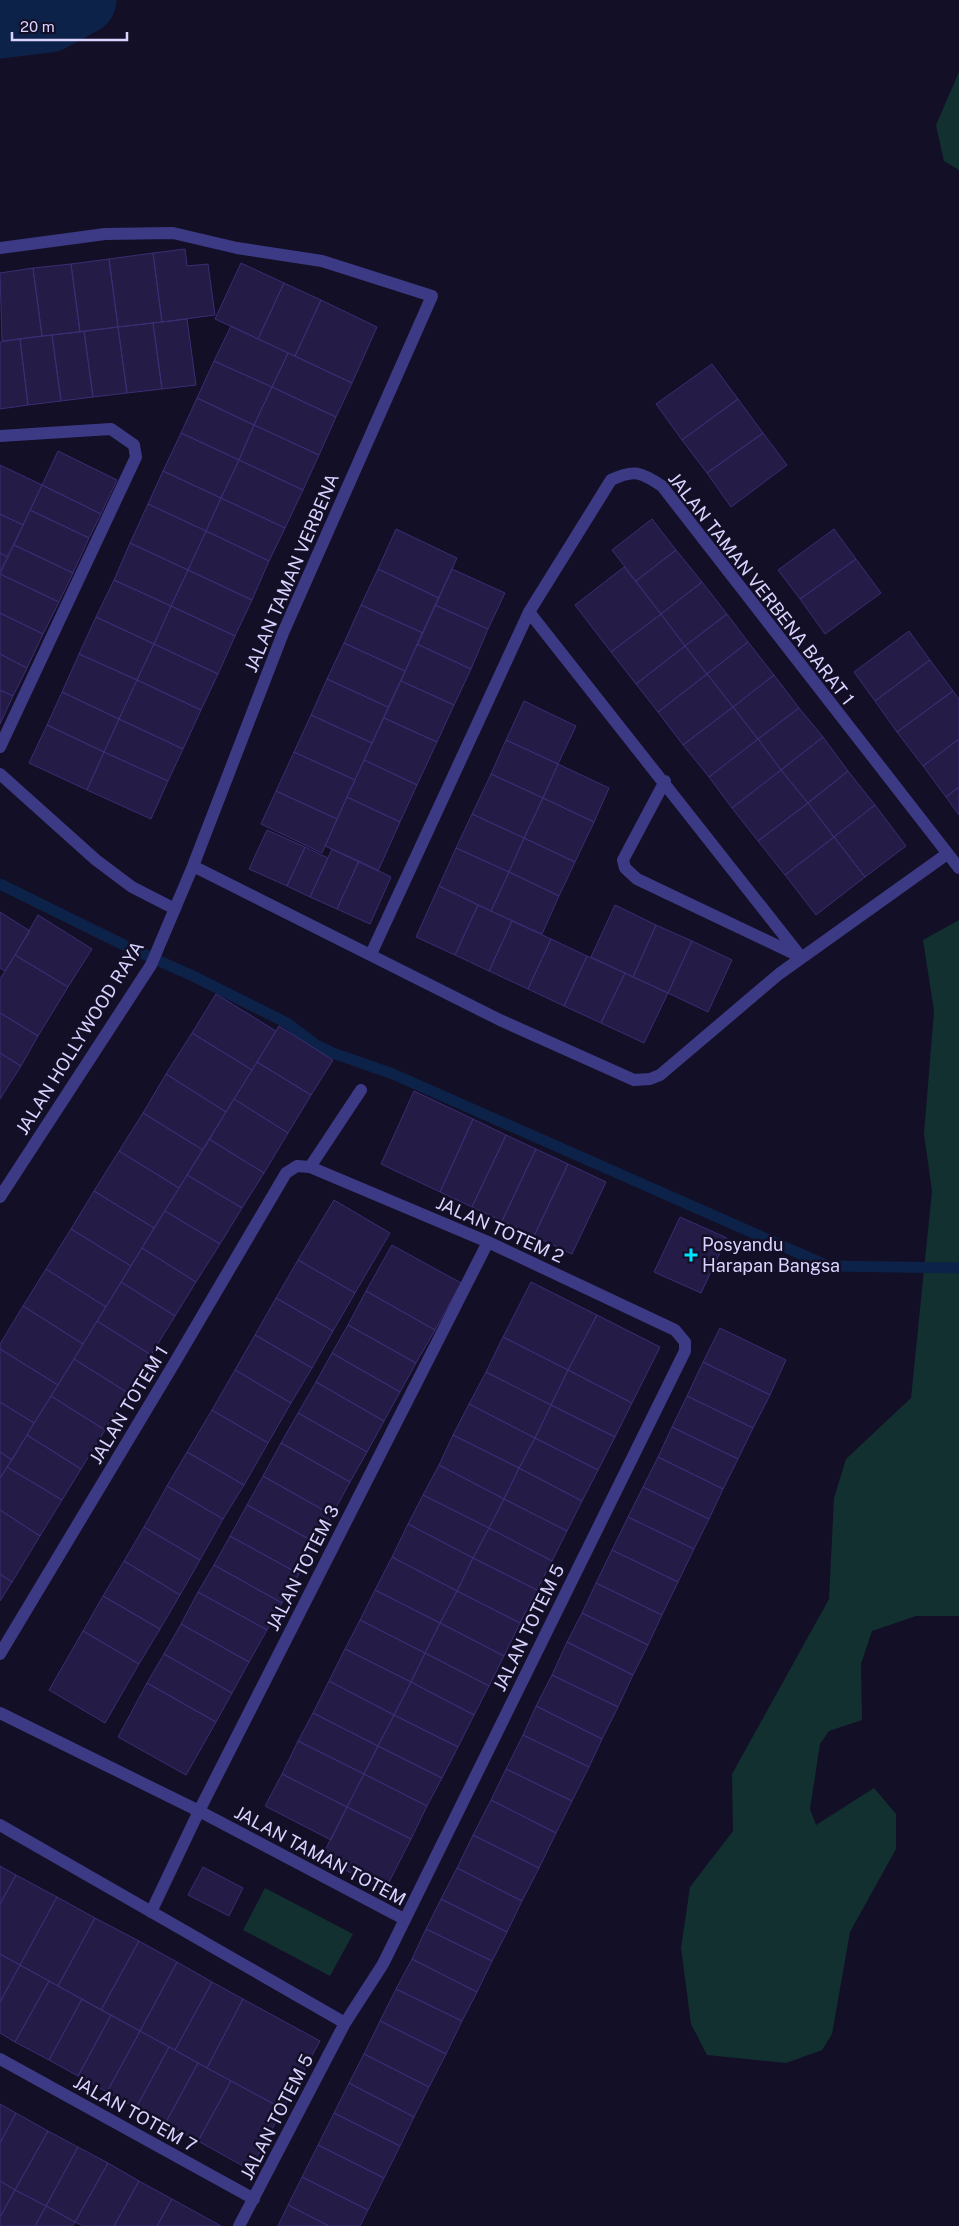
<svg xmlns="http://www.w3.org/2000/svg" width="959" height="2226" font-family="'Public Sans',sans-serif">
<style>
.green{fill:#12302f}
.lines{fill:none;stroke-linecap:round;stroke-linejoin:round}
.stream{stroke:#0c2248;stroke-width:11}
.river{stroke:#0c2248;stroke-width:69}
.building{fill:#241b47;stroke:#3b2d73}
.minor{stroke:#3d3a85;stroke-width:12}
.poi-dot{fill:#00e5ff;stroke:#130f26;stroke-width:2}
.labels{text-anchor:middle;stroke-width:5;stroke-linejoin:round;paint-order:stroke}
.street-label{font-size:18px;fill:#d9d4ff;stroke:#130f26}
.poi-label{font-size:18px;fill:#d9d4ff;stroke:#130f26;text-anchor:start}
</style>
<rect width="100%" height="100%" fill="#130f26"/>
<path class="green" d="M959,72V170L944,161L936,125Z
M959,920V1616H916L872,1631L861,1664L862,1720L829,1731L820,1744L810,1809L816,1825L874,1788L896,1814V1849L850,1932L832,2034L822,2050L786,2063L707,2055L691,2024L681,1948L690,1887L733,1831L732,1774L829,1599L834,1498L846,1459L911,1398L932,1191L924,1134L934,1011L923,940Z
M265,1888L353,1934L330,1976L243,1930Z"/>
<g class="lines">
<path class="stream" d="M0,884L130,948L193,976L287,1023L316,1045L333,1053L393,1074L828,1266L959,1268"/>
<path class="river" d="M0,24L49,18L82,0"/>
</g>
<path class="building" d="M185,249L187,266L208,264L215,315L162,322L153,253Z
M153,253L162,322L118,327L109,259Z
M109,259L118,327L80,332L71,264Z
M241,263L284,283L258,339L215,319Z
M71,264L80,332L42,336L33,268Z
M33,268L42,336L2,341L0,273Z
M284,283L321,300L295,356L258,339Z
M321,300L377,327L352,383L295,356Z
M187,319L196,385L162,389L153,323Z
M153,323L162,389L127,393L118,327Z
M231,326L288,353L272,387L214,361Z
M118,327L127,393L93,397L84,331Z
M84,331L93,397L61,401L52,335Z
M52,335L61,401L28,405L20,339Z
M20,339L28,405L0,409V342Z
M288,353L352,383L336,417L272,387Z
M214,361L272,387L254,425L197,398Z
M712,364L738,399L682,440L656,404Z
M272,387L336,417L319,455L254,425Z
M197,398L254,425L239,460L181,433Z
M738,399L763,433L707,473L682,440Z
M254,425L319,455L303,490L239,460Z
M181,433L239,460L221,498L163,471Z
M763,433L787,465L731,507L707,473Z
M58,451L117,480L101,514L42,485Z
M239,460L303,490L285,528L221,498Z
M0,465L42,485L23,525L0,514Z
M163,471L221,498L206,531L148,504Z
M42,485L101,514L89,538L30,510Z
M221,498L285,528L269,561L206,531Z
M148,504L206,531L188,570L130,543Z
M30,510L89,538L73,573L14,545Z
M0,514L23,525L7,557L0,553Z
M652,519L676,550L636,581L612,550Z
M396,529L457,558L439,598L378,569Z
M834,529L856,559L800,599L778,570Z
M206,531L269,561L252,600L188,570Z
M130,543L188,570L171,606L114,580Z
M14,545L73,573L59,602L0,574Z
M676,550L702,582L661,614L636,581Z
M0,553L7,557L0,572Z
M856,559L881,593L825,634L800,599Z
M624,567L661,614L611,652L575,605Z
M378,569L439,598L423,633L361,605Z
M452,569L505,593L488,629L435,605Z
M188,570L252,600L235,636L171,606Z
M0,574L59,602L43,634L0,613Z
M114,580L171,606L154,644L96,617Z
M702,582L727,614L685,646L661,614Z
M361,605L423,633L405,671L344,643Z
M435,605L488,629L471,669L417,644Z
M171,606L235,636L218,674L154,644Z
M0,613L43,634L27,668L0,654Z
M661,614L685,646L636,684L611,652Z
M727,614L748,642L707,674L685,646Z
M96,617L154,644L137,680L79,654Z
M909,631L930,660L875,701L854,672Z
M748,642L774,675L733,707L707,674Z
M344,643L405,671L388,707L327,679Z
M154,644L218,674L201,710L137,680Z
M417,644L471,669L454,705L401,681Z
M685,646L707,674L658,712L636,684Z
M0,654L27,668L13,696L0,690Z
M79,654L137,680L119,719L62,692Z
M930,660L953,691L897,732L875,701Z
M707,674L733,707L683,745L658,712Z
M774,675L799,708L758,739L733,707Z
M327,679L388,707L372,743L311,715Z
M137,680L201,710L183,749L119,719Z
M401,681L454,705L437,742L384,718Z
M0,690L13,696L0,724Z
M953,691L959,699V739L923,766L897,732Z
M62,692L119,719L104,752L47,725Z
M524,701L576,726L558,764L506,740Z
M733,707L758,739L709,777L683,745Z
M799,708L823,737L781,770L758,739Z
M311,715L372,743L355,780L294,752Z
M384,718L437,742L417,785L364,760Z
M119,719L183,749L168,781L104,752Z
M47,725L104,752L87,790L29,763Z
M823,737L848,771L808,803L781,770Z
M758,739L781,770L732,808L709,777Z
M959,739V787L946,797L923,766Z
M506,740L558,764L543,798L491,774Z
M104,752L168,781L151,819L87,790Z
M294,752L355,780L337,819L276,791Z
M364,760L417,785L400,822L347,797Z
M558,764L609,788L594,822L543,798Z
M781,770L808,803L758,841L732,808Z
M848,771L875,805L834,837L808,803Z
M491,774L543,798L524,838L472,814Z
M959,787V815L946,797Z
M276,791L337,819L322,853L261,824Z
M347,797L400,822L378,871L325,846Z
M543,798L594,822L575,862L524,838Z
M808,803L834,837L785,875L758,841Z
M875,805L906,846L865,877L834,837Z
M472,814L524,838L509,872L456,848Z
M267,830L305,847L287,886L249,869Z
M834,837L865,877L816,915L785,875Z
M524,838L575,862L559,896L509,872Z
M305,847L328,858L310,897L287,886Z
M456,848L509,872L491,911L439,886Z
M332,849L359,861L337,909L310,897Z
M359,861L391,877L370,924L337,909Z
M509,872L559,896L542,934L491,911Z
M439,886L478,905L455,955L416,937Z
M478,905L512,921L489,971L455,955Z
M615,905L656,925L633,977L591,957Z
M0,912L30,931L5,971L0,968Z
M38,915L92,949L68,987L15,955Z
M512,921L551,939L528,989L489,971Z
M656,925L692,941L668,993L633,977Z
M551,939L587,956L564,1006L528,989Z
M692,941L732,960L708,1012L668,993Z
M15,955L68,987L38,1036L0,1013V979Z
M587,956L625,973L601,1023L564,1006Z
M625,973L668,993L644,1043L601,1023Z
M216,994L276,1031L252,1070L192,1033Z
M0,1013L38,1036L21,1066L0,1053Z
M279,1026L333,1060L311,1095L257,1062Z
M192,1033L252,1070L226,1112L166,1074Z
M0,1053L21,1066L0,1099Z
M257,1062L311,1095L288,1133L234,1099Z
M166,1074L226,1112L203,1150L143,1113Z
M414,1091L473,1119L440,1192L381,1164Z
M234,1099L288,1133L264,1173L209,1139Z
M143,1113L203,1150L179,1188L119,1151Z
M473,1119L506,1135L472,1207L440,1192Z
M506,1135L536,1149L502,1221L472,1207Z
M209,1139L264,1173L242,1208L187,1175Z
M536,1149L568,1164L534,1236L502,1221Z
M119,1151L179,1188L154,1228L94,1191Z
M568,1164L606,1182L572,1254L534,1236Z
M187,1175L242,1208L220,1244L165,1211Z
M94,1191L154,1228L131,1266L71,1229Z
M334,1200L390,1233L355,1293L298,1260Z
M165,1211L220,1244L196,1282L142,1248Z
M680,1217L727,1238L701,1293L654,1272Z
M71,1229L131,1266L106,1307L46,1269Z
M392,1245L461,1283L435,1330L366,1291Z
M142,1248L196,1282L175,1316L121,1282Z
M298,1260L355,1293L333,1331L276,1298Z
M46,1269L106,1307L83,1344L23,1306Z
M121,1282L175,1316L151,1355L97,1321Z
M531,1282L597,1315L568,1370L503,1337Z
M366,1291L435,1330L416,1363L348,1325Z
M276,1298L333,1331L312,1368L255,1335Z
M23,1306L83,1344L58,1385L0,1349V1344Z
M597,1315L660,1347L632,1403L568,1370Z
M97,1321L151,1355L128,1393L74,1359Z
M348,1325L416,1363L400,1392L332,1353Z
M720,1328L786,1360L770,1395L703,1362Z
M255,1335L312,1368L291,1403L235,1370Z
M503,1337L568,1370L551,1405L486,1372Z
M0,1349L58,1385L34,1423L0,1402Z
M332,1353L400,1392L384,1421L316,1382Z
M74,1359L128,1393L105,1430L51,1396Z
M703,1362L770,1395L753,1428L687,1396Z
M235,1370L291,1403L268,1443L212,1410Z
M568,1370L632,1403L615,1437L551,1405Z
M486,1372L551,1405L535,1438L469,1404Z
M316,1382L384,1421L367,1452L298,1413Z
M51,1396L105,1430L81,1469L27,1435Z
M687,1396L753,1428L738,1459L672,1427Z
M0,1402L34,1423L12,1460L0,1452Z
M469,1404L535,1438L519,1468L453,1435Z
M551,1405L615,1437L598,1470L535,1438Z
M212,1410L268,1443L244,1485L187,1452Z
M298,1413L367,1452L350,1482L281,1443Z
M672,1427L738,1459L723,1489L658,1457Z
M27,1435L81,1469L62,1500L7,1467Z
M453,1435L519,1468L504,1499L439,1465Z
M535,1438L598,1470L582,1501L519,1468Z
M281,1443L350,1482L332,1515L263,1476Z
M0,1452L12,1460L0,1478Z
M187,1452L244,1485L223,1519L167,1486Z
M658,1457L723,1489L709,1519L643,1487Z
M439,1465L504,1499L489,1528L423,1495Z
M7,1467L62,1500L40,1536L0,1510V1478Z
M519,1468L582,1501L567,1531L504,1499Z
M263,1476L332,1515L316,1543L247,1505Z
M167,1486L223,1519L200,1560L144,1527Z
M643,1487L709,1519L694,1549L628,1517Z
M423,1495L489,1528L473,1558L408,1524Z
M504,1499L567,1531L552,1561L489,1528Z
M247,1505L316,1543L299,1574L230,1536Z
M0,1510L40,1536L12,1582L0,1574Z
M628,1517L694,1549L678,1582L612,1550Z
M408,1524L473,1558L457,1591L392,1557Z
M144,1527L200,1560L180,1595L124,1561Z
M489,1528L552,1561L537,1590L473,1558Z
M230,1536L299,1574L282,1603L214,1565Z
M612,1550L678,1582L662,1615L596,1583Z
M392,1557L457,1591L440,1623L375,1590Z
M473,1558L537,1590L520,1623L457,1591Z
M124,1561L180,1595L160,1629L103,1596Z
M214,1565L282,1603L267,1630L198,1592Z
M0,1574L12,1582L0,1601Z
M596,1583L662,1615L648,1645L582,1613Z
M375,1590L440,1623L425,1653L360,1620Z
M457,1591L520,1623L504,1656L440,1623Z
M198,1592L267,1630L249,1662L181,1624Z
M103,1596L160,1629L139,1664L83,1631Z
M582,1613L648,1645L633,1675L567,1642Z
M360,1620L425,1653L411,1682L345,1649Z
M440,1623L504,1656L489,1686L425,1653Z
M181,1624L249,1662L232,1693L164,1654Z
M83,1631L139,1664L105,1723L49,1690Z
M567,1642L633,1675L618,1707L552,1675Z
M345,1649L411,1682L394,1715L329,1681Z
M425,1653L489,1686L474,1715L411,1682Z
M164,1654L232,1693L216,1722L147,1683Z
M552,1675L618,1707L602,1739L536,1706Z
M329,1681L394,1715L378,1746L313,1713Z
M411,1682L474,1715L458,1747L394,1715Z
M147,1683L216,1722L186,1775L118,1737Z
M536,1706L602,1739L589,1767L523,1735Z
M313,1713L378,1746L364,1774L298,1741Z
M394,1715L458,1747L442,1778L378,1746Z
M523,1735L589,1767L572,1801L506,1769Z
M298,1741L364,1774L347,1807L282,1774Z
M378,1746L442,1778L427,1806L364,1774Z
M506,1769L572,1801L556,1833L491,1800Z
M282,1774L347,1807L331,1840L265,1806Z
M364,1774L427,1806L411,1839L347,1807Z
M491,1800L556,1833L539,1868L473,1835Z
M347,1807L411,1839L385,1890L321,1858Z
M473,1835L539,1868L522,1901L457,1868Z
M0,1866L16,1875L0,1904Z
M203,1867L243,1888L229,1916L188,1895Z
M457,1868L522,1901L507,1932L441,1899Z
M16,1875L57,1897L20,1965L0,1954V1904Z
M57,1897L95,1918L58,1986L20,1965Z
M441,1899L507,1932L492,1961L426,1929Z
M95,1918L139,1941L101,2010L58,1986Z
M426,1929L492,1961L477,1992L412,1959Z
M139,1941L177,1962L140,2031L101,2010Z
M0,1954L20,1965L0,2002Z
M412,1959L477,1992L462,2021L396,1989Z
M177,1962L212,1982L175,2050L140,2031Z
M20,1965L49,1981L15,2042L0,2033V2002Z
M49,1981L82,1999L49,2060L15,2042Z
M212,1982L243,1999L207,2068L175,2050Z
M396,1989L462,2021L446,2054L380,2021Z
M82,1999L111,2015L78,2076L49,2060Z
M243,1999L320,2041L283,2109L207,2068Z
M111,2015L140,2031L107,2092L78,2076Z
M380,2021L446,2054L429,2087L364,2054Z
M140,2031L169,2047L136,2108L107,2092Z
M169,2047L198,2063L165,2124L136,2108Z
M364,2054L429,2087L414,2117L349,2083Z
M198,2063L231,2081L198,2141L165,2124Z
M231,2081L283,2109L250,2170L198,2141Z
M349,2083L414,2117L400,2146L334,2113Z
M0,2104L16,2113L0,2143Z
M16,2113L48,2131L15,2190L0,2181V2143Z
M334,2113L400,2146L384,2178L318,2145Z
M48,2131L78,2147L46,2206L15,2190Z
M318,2145L384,2178L368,2210L302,2177Z
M78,2147L108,2163L75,2222L46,2206Z
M108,2163L139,2181L114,2226H83L75,2222Z
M302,2177L368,2210L360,2226H329L288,2205Z
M0,2181L15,2190L0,2217Z
M139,2181L172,2199L157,2226H114Z
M15,2190L46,2206L35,2226H0V2217Z
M172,2199L221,2226H157Z
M288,2205L329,2226H278Z
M46,2206L75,2222L73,2226H35Z"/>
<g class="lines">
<path class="minor" d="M0,248L105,234L173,233L237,248L322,261L432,296L283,633L193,866L151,965L0,1197
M0,436L111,429L134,445L136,457L0,747
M529,612L801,957
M0,774L96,860L132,887L175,909
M665,781L623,860L625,868L637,879L799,956
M193,866L500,1020L634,1080L650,1079L660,1075L779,974L947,854
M371,954L529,612L611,480C634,469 641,472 662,486L959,868
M310,1167L361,1090
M0,1654L175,1362L286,1173L297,1166L310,1167L488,1242L675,1330L685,1342V1351L383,1964L345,2023L239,2226
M0,1713L199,1811L404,1919
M0,1825L345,2023
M151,1912L199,1811L488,1242
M0,2059L254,2199"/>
</g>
<path class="poi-dot" d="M688.5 1247.5h5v5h5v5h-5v5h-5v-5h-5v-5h5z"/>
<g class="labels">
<g class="street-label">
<text transform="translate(292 573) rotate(-67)" y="6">JALAN TAMAN VERBENA</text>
<text transform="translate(761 589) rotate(52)" y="6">JALAN TAMAN VERBENA BARAT 1</text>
<text transform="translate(80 1038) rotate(-58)" y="6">JALAN HOLLYWOOD RAYA</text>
<text transform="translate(500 1230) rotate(24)" y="6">JALAN TOTEM 2</text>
<text transform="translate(129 1405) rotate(-59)" y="6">JALAN TOTEM 1</text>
<text transform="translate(303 1568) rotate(-63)" y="6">JALAN TOTEM 3</text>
<text transform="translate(529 1628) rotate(-64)" y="6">JALAN TOTEM 5</text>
<text transform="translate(320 1856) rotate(28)" y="6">JALAN TAMAN TOTEM</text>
<text transform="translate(135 2114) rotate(29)" y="6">JALAN TOTEM 7</text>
<text transform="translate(277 2117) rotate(-63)" y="6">JALAN TOTEM 5</text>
</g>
<g class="poi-label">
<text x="702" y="1251">Posyandu<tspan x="702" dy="21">Harapan Bangsa</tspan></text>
</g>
</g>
<path d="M12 32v8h115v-8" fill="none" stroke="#d9d4ff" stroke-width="2.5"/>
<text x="20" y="32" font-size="15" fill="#d9d4ff" stroke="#130f26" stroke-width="4" paint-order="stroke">20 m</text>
</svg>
